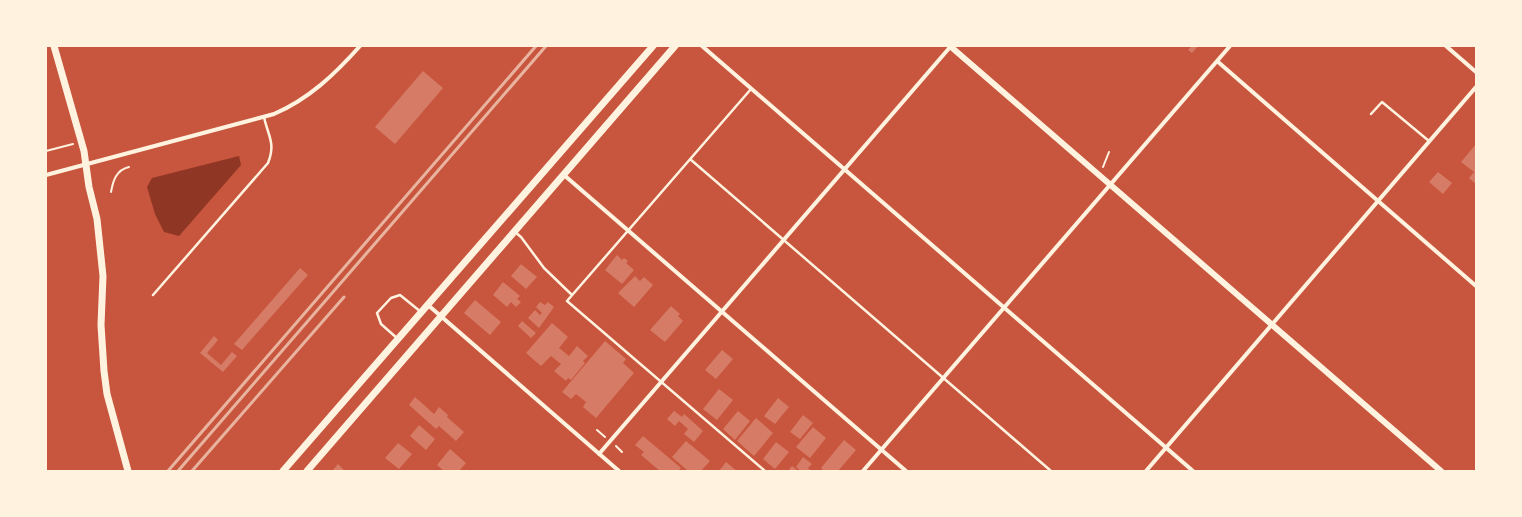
<svg xmlns="http://www.w3.org/2000/svg" width="1522" height="517" font-family="Helvetica,sans-serif">
<style>
.water{fill:#8f3625}
.building{fill:#d67c66}
.lines{fill:none;stroke-linecap:round;stroke-linejoin:round}
.path{stroke:#fff3e0;stroke-width:2}
.service{stroke:#fff3e0;stroke-width:2.5}
.minor{stroke:#fff3e0;stroke-width:4}
.tertiary{stroke:#fff3e0;stroke-width:6}
.secondary{stroke:#fff3e0;stroke-width:7}
.primary{stroke:#fff3e0;stroke-width:7}
.rail{stroke:#e9b49f;stroke-width:3}
</style>
<rect width="100%" height="100%" fill="#c8553d"/>
<path class="water" d="M239,156L241,165L179,236L164,232L155,214L147,187L152,178Z"/>
<path class="building" d="M1192,46H1198L1192,53L1188,50Z
M423,71L443,88L395,144L375,127Z
M1476,144V184L1469,178L1474,172L1461,162Z
M1438,172L1452,183L1443,194L1429,182Z
M617,255L622,260L624,258L628,261L626,263L634,270L622,284L605,270Z
M521,264L537,277L526,289L511,276Z
M300,268L308,275L242,350L234,344Z
M635,276L640,281L644,277L653,285L634,307L618,293Z
M503,282L520,296L517,299L521,302L516,307L511,302L507,307L493,295Z
M475,300L501,322L490,335L464,313Z
M540,302L545,305L548,302L554,307L539,328L528,318L535,310L540,315L542,313L536,307Z
M671,306L680,314L678,316L683,321L665,342L650,330Z
M522,321L536,333L531,338L518,326Z
M552,323L568,337L559,348L569,356L577,346L588,356L583,361L585,363L571,380L568,378L566,381L554,371L561,364L551,356L541,366L526,353Z
M214,336L218,340L207,353L221,365L232,352L237,356L223,372L200,353Z
M605,341L626,359L623,363L634,373L596,418L583,407L586,402L576,394L571,399L562,392Z
M722,350L733,359L716,379L705,370Z
M719,389L733,400L717,420L703,409Z
M415,397L434,414L439,407L448,415L447,417L464,432L456,441L439,426L436,429L409,405Z
M778,398L789,407L775,424L764,416Z
M674,411L682,417L684,414L703,431L694,442L684,434L688,429L679,421L675,426L667,419Z
M738,411L750,421L735,440L723,429Z
M803,415L813,423L800,439L790,432Z
M756,418L773,433L754,456L737,441Z
M419,425L435,439L426,450L410,436Z
M813,427L826,438L810,458L796,447Z
M643,436L681,468L678,471H660L641,455L644,452L635,445Z
M844,440L856,450L838,471H824L821,468Z
M686,441L710,461L701,471H688L672,457Z
M776,442L789,452L775,469L763,459Z
M398,443L412,454L399,469L385,458Z
M450,449L466,463L459,471H444L437,465Z
M803,457L812,464L808,468L811,471H801L796,467Z
M726,462L737,471H719Z
M338,464L345,471H332Z
M792,466L798,471H788Z"/>
<g class="lines">
<path class="path" d="M46,151L73,144
M1103,167L1109,152
M111,192C113,181 116,170 129,167
M597,430L605,437
M616,446L622,452"/>
<path class="service" d="M751,89L567,301L765,471
M1371,114L1382,102L1429,141
M690,159L1051,471
M515,232L521,237L544,268L572,295
M153,295L268,163C276,143 268,136 264,117
M398,339L381,324L377,313L391,298L400,295L421,312"/>
<path class="minor" d="M702,46L1193,471
M1446,46L1476,72
M1217,61L1476,286
M46,175L274,114C309,99 335,74 360,46
M564,175L906,471
M428,305L619,471
M599,454L951,46
M863,471L1230,46
M1146,471L1476,87"/>
<path class="tertiary" d="M950,46L1441,471"/>
<path class="secondary" d="M54,46L84,151L89,187L97,219L103,276L101,325L104,371L107,394L128,471"/>
<path class="primary" d="M283,471L653,46
M307,471L675,46"/>
<path class="rail" d="M168,471L536,46
M178,471L546,46
M192,471L344,297"/>
</g>
<rect width="1522" height="517" fill="none" stroke="#fff3e0" stroke-width="94"/>
</svg>
